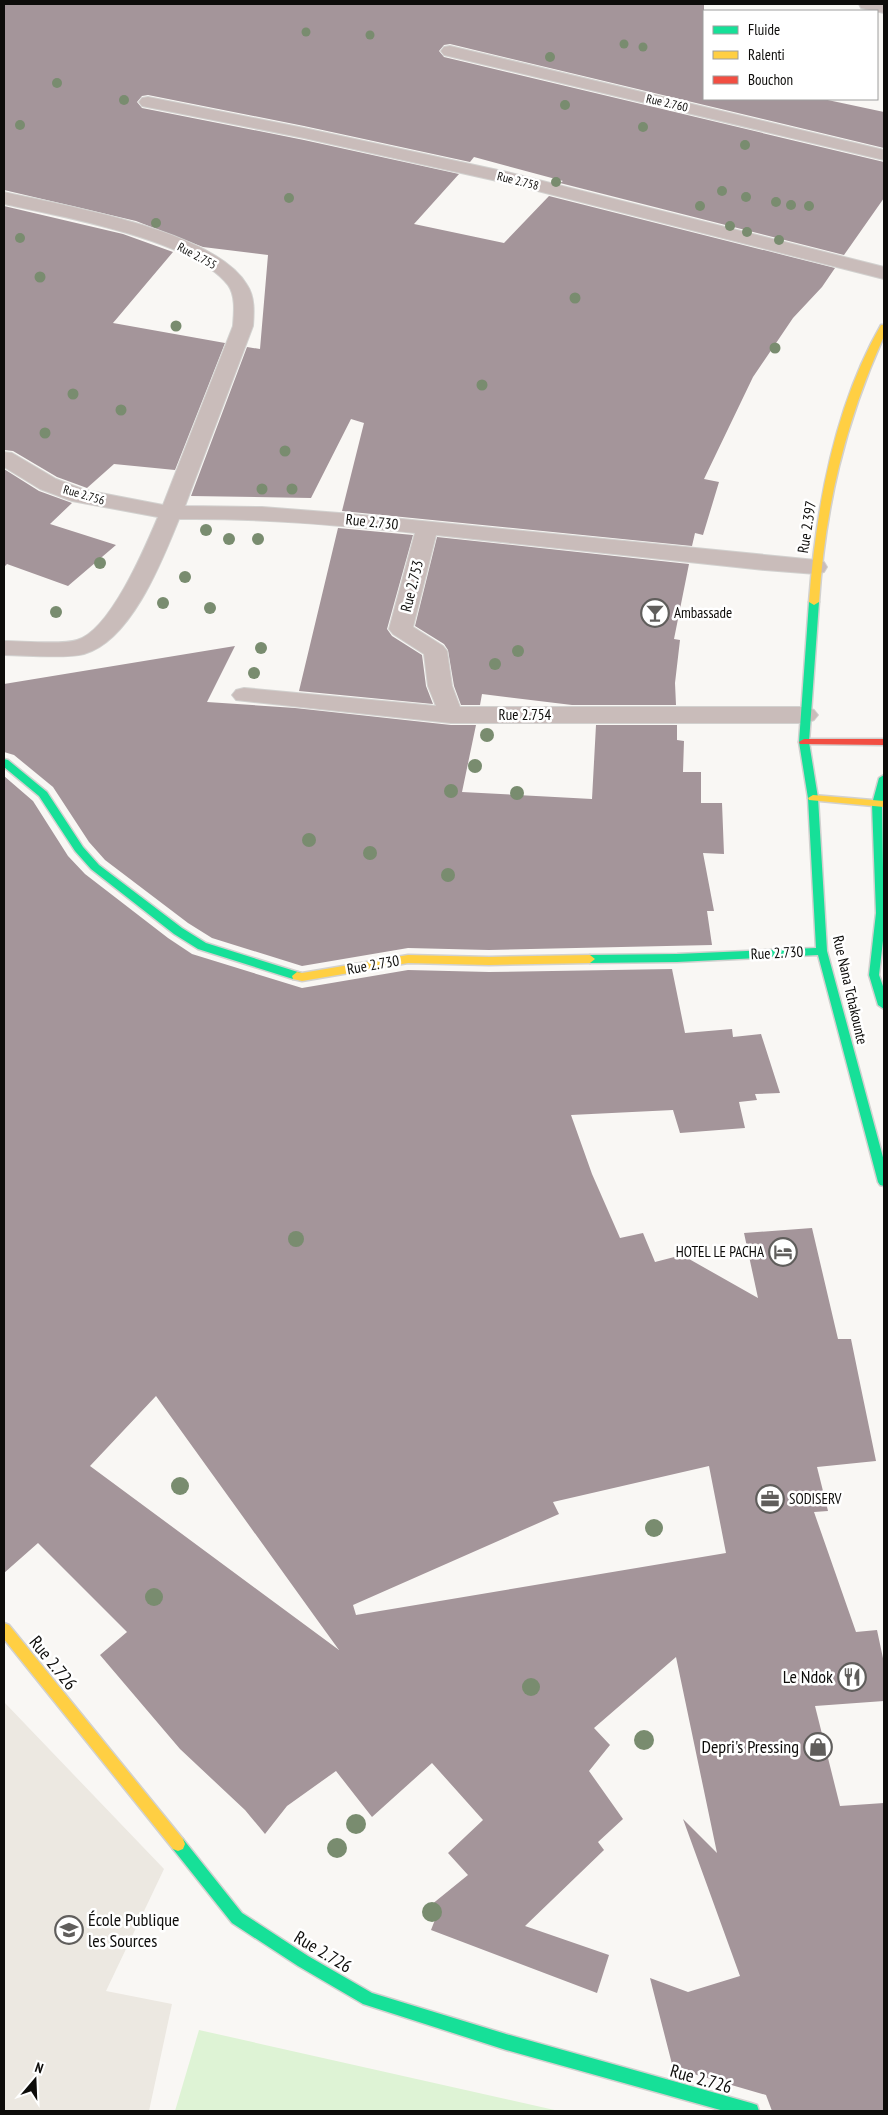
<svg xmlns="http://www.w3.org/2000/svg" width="888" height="2115" font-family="'PT Sans Narrow',sans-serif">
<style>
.built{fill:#ece8e1}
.green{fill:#def3d5}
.building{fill:#a4959a;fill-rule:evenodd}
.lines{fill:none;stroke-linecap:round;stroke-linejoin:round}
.street-casing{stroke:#d2d1cf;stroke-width:2}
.fast-casing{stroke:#d2d1cf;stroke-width:3}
.slow-casing{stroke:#d2d1cf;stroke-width:3}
.jam-casing{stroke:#d2d1cf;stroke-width:3}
.street{fill:#c9bcba;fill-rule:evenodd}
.fast{fill:#16e098;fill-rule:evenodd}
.slow{fill:#ffcf43;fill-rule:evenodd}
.jam{fill:#f24e42;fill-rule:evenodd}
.tree{fill:#798c6f}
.labels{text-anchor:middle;stroke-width:5;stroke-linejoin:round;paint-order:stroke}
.far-street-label{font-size:12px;fill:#0d0c0a;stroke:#fff}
.street-label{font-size:15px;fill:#0d0c0a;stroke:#fff}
.poi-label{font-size:15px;fill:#0d0c0a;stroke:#fff;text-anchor:start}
.near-street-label{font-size:18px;fill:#0d0c0a;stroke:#fff}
.near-poi-label{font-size:18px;fill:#0d0c0a;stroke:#fff;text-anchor:end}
</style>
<rect width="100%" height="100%" fill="#f9f7f4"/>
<path class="built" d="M4,1702L164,1869L106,1991L172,2004L149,2111H4Z"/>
<path class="green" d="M199,2030L559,2111H175Z"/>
<path class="building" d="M4,4H704V99H823L884,112V148L450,44L444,45L439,51L444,57L884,162V198L844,255L560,183L563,181L474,157L470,162L304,126L148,95L142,96L137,102L142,108L304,140L459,174L414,224L504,243L549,196L835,268L822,287L793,318L753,377L704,479L719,482L703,535L695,533L692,546L342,511L364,423L351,419L311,498L191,496L247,347L260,349L268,255L203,247L136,221L4,190Z
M4,206L123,234L173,252L113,323L225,343L175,470L114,464L87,488L57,477L13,451L4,450Z
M4,469L39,491L72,503L50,524L116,545L68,586L7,564L4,567Z
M338,528L413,535L387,629L392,636L422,655L426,686L433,704L299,691Z
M437,537L689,564L674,639L680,640L675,683L676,705H572L482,694L480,705H461L454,686L448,650L444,644L415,626Z
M235,646L207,702L295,708L451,725H476L462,792L592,799L596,725H677V740L684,741L683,772H701V803H722L724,854L703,853L714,911H707L712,945L489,950L408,948L302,966L212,938L188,923L105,860L89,842L53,787L14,755L4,752V684Z
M4,776L33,801L68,856L85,874L168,938L192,954L302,988L408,970L489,972L672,969L685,1033L732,1029L733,1037L761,1034L780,1093L755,1094L757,1100L739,1102L745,1128L680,1133L673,1110L571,1115L592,1174L620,1238L643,1233L655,1262L682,1255L758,1298L744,1233L812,1228L838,1339H851L876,1461L817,1467L828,1511L814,1512L856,1632L877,1630L884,1663V1701L815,1706L840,1806L884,1803V2111H772L766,2095L673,2068L650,1978L688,1992L740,1976L683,1819L717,1853L676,1657L594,1728L610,1745L589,1771L623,1819L598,1842L604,1850L525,1926L609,1955L597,1993L431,1930L438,1912L431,1905L468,1875L448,1853L483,1820L432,1763L372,1817L336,1771L287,1806L265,1834L245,1810L180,1749L100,1655L127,1632L38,1543L4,1573ZM156,1396L318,1621L339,1650L90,1466ZM709,1466L726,1553L356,1615L353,1605L559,1514L553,1502Z"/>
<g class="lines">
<defs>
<path id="street" d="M859,4H884V13L861,8Z
M450,46L884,150V160L444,55L441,51L444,47Z
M148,97L304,128L507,172L884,267V279L506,183L304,138L142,106L139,102L142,98Z
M4,192C64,206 215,230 247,285C255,297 254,312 253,326L185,506L262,507L352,514L816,560L824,562L827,567L824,572L816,574L765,570L436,535L413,627L443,646L447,651L452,686L460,707H806L814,710L818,715L814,720L806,723H451L236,700L232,695L236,690L244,688L436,706L428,686L424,654L393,634L389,629L415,533C336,525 258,518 179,519C162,561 131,641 84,654C65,659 25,655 4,655V641C23,641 61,645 77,640C110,631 145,548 158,517L72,501L40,489L4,467V452L12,453L56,479L85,490L163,505L233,326C234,313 236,296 228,285C194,240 59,216 4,204Z"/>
<path id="fast" d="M814,599L819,602L809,742L818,798L827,951L884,1161V1186L880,1185L878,1182L818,955L677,962L590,963L585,959L590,955L677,954L816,948L808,798L799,742L809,602Z
M4,759L8,760L47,792L83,847L99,865L182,928L206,943L301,973L302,976L301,979H293L198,949L174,934L91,869L75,851L39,796L4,767Z
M884,775V796L882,804L884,932L879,975L884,989V1009L878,1005L869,975L876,913L872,804L879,778Z
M178,1837L183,1839L242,1913L308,1956L372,1993L506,2034L751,2103L757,2105L759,2111H724L506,2050L363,2004L298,1966L232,1923L173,1849L171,1844L173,1839Z"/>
<path id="slow" d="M881,325H884V336C845,423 825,507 819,602L814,605L809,602C816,509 834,407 881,325Z
M813,795L884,801V807L809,800L808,798Z
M408,955L489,957L590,955L595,959L590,963L489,965L408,963L302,981L293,979L292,976L297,972L302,973Z
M4,1623L9,1625L183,1839L185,1844L183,1849L178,1851L173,1849L4,1639Z"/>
<path id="jam" d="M804,739H884V745L800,744L799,742Z"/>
</defs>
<use href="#street" class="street-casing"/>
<use href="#fast" class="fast-casing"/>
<use href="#slow" class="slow-casing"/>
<use href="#jam" class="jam-casing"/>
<use href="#street" class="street"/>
<use href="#fast" class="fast"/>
<use href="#slow" class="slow"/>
<use href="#jam" class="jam"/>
</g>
<g class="tree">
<circle cx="306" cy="32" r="4.5"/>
<circle cx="370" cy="35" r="4.5"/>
<circle cx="624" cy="44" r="4.5"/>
<circle cx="643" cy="47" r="4.5"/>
<circle cx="550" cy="57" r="5"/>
<circle cx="57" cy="83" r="5"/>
<circle cx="124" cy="100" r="5"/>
<circle cx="565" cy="105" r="5"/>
<circle cx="20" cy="125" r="5"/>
<circle cx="643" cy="127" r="5"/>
<circle cx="745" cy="145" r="5"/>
<circle cx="556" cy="182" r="5"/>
<circle cx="722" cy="191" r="5"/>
<circle cx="746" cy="197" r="5"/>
<circle cx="289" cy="198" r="5"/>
<circle cx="776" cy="202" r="5"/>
<circle cx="791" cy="205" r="5"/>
<circle cx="700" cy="206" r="5"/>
<circle cx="809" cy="206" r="5"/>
<circle cx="156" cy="223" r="5"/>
<circle cx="730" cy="226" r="5"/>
<circle cx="747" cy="232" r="5"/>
<circle cx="20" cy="238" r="5"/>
<circle cx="779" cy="240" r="5"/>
<circle cx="40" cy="277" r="5.5"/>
<circle cx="575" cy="298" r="5.5"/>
<circle cx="176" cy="326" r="5.5"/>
<circle cx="775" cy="348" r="5.5"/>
<circle cx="482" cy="385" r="5.5"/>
<circle cx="73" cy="394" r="5.5"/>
<circle cx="121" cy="410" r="5.5"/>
<circle cx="45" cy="433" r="5.5"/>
<circle cx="285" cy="451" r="5.5"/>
<circle cx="262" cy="489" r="5.5"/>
<circle cx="292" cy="489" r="5.5"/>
<circle cx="206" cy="530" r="6"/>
<circle cx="229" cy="539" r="6"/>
<circle cx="258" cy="539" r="6"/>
<circle cx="100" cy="563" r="6"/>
<circle cx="185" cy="577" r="6"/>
<circle cx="163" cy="603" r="6"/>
<circle cx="210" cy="608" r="6"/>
<circle cx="56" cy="612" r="6"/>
<circle cx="261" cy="648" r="6"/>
<circle cx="518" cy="651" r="6"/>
<circle cx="495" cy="664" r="6"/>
<circle cx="254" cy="673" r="6"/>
<circle cx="487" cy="735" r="7"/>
<circle cx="475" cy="766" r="7"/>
<circle cx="451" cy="791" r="7"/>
<circle cx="517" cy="793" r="7"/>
<circle cx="309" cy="840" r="7"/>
<circle cx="370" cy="853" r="7"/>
<circle cx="448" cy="875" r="7"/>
<circle cx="296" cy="1239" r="8"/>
<circle cx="180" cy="1486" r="9"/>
<circle cx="654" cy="1528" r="9"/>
<circle cx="154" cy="1597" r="9"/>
<circle cx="531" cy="1687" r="9"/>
<circle cx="644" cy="1740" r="10"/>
<circle cx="356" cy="1824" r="10"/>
<circle cx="337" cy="1848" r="10"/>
<circle cx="432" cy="1912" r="10"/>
</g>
<defs>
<symbol id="bar-ring" viewBox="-11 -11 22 22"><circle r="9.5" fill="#fff" stroke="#605e5c" stroke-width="1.5"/><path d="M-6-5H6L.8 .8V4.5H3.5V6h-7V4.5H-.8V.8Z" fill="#605e5c"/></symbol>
<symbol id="hotel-ring" viewBox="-11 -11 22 22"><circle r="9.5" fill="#fff" stroke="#605e5c" stroke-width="1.5"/><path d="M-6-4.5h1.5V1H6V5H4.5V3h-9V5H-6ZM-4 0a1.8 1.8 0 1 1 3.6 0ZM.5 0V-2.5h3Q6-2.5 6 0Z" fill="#605e5c"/></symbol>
<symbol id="office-ring" viewBox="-11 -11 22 22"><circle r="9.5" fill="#fff" stroke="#605e5c" stroke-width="1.5"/><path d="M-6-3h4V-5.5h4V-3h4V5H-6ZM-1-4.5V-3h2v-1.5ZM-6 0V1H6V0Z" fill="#605e5c"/></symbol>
<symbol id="restaurant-ring" viewBox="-11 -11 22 22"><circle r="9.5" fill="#fff" stroke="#605e5c" stroke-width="1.5"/><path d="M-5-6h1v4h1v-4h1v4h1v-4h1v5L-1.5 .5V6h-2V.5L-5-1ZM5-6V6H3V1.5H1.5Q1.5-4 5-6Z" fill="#605e5c"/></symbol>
<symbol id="shop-ring" viewBox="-11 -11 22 22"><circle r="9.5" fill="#fff" stroke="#605e5c" stroke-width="1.5"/><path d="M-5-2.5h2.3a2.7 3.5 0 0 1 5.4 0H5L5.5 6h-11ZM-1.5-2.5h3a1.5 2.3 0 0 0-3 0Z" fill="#605e5c"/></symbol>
<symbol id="school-ring" viewBox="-11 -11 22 22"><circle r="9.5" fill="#fff" stroke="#605e5c" stroke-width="1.5"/><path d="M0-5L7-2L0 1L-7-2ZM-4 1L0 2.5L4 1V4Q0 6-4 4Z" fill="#605e5c"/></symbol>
</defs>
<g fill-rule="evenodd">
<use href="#bar-ring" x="639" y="597" width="32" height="32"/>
<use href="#hotel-ring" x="767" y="1236" width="32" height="32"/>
<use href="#office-ring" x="754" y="1483" width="32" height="32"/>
<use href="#restaurant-ring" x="836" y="1661" width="32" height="32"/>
<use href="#shop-ring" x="802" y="1731" width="32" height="32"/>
<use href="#school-ring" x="53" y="1914" width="32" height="32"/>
</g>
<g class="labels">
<g class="far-street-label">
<text transform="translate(667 103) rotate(13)" y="4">Rue 2.760</text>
<text transform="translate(518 181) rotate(14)" y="4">Rue 2.758</text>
<text transform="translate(197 256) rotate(28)" y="4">Rue 2.755</text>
<text transform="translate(84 495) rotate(16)" y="4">Rue 2.756</text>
</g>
<g class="street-label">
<text transform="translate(372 522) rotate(6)" y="5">Rue 2.730</text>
<text transform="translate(807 527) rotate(-81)" y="5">Rue 2.397</text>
<text transform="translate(412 586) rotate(-76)" y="5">Rue 2.753</text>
<text x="525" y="720">Rue 2.754</text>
<text transform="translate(777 953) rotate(-3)" y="5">Rue 2.730</text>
<text transform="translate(373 965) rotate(-10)" y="5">Rue 2.730</text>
<text transform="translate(850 990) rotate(77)" y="5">Rue Nana Tchakounte</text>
</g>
<g class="poi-label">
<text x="674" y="618">Ambassade</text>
<text x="764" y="1257" text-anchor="end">HOTEL LE PACHA</text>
<text x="789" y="1504">SODISERV</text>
</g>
<g class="near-street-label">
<text transform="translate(53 1663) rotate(51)" y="6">Rue 2.726</text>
<text transform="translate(323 1952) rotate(31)" y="6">Rue 2.726</text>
<text transform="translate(701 2079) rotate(16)" y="6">Rue 2.726</text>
</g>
<g class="near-poi-label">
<text x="833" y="1683">Le Ndok</text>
<text x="799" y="1753">Depri's Pressing</text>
<text x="88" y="1926" text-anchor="start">École Publique<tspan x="88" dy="21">les Sources</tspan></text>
</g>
</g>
<rect width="888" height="2115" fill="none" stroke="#0d0c0a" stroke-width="10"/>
<rect x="703" y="10" width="175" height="90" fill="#ffffff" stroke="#9e9e9d"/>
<rect x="713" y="26" width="25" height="8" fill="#16e098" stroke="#9e9e9d"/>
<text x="748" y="35" font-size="15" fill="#0d0c0a">Fluide</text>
<rect x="713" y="51" width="25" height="8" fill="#ffcf43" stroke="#9e9e9d"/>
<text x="748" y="60" font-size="15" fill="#0d0c0a">Ralenti</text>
<rect x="713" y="76" width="25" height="8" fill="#f24e42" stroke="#9e9e9d"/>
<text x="748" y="85" font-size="15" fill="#0d0c0a">Bouchon</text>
<g transform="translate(35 2080) rotate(19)" stroke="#ffffff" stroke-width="4" paint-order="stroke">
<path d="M0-4L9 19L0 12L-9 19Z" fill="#0d0c0a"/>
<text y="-8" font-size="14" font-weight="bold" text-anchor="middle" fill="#0d0c0a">N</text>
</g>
</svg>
